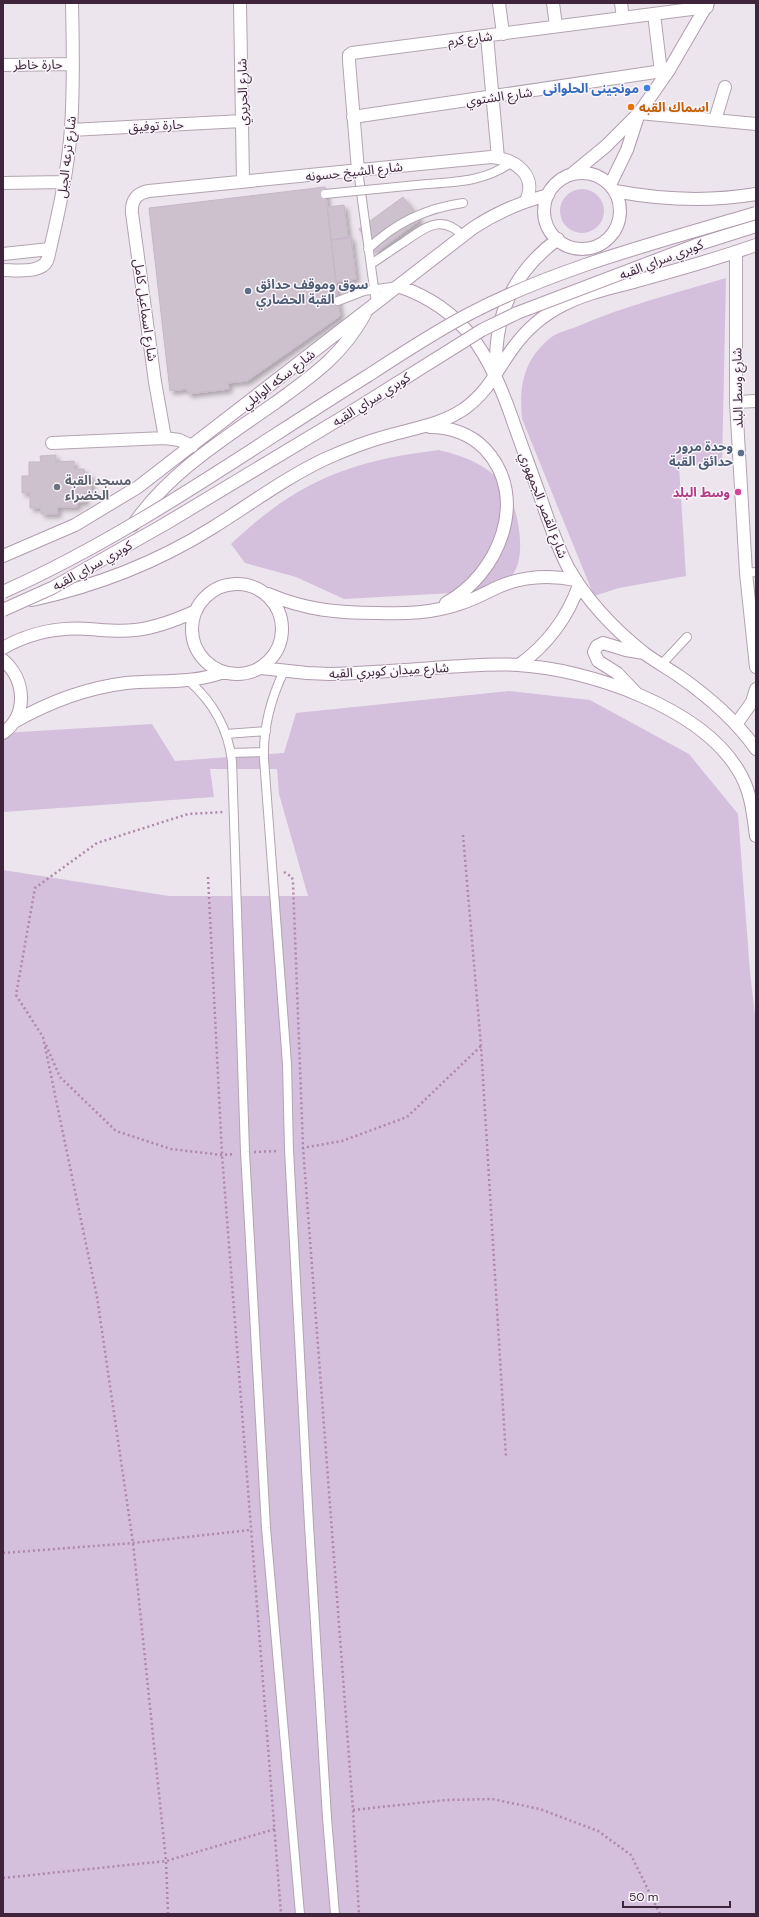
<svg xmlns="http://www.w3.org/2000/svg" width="759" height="1917" font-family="'DM Sans','Noto Sans Arabic',sans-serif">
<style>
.green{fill:#d4bfdd}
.building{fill:#cdc1ce;stroke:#c7b7c7;filter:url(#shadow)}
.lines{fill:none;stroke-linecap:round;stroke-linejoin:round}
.lane-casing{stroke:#b2a4b0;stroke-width:10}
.street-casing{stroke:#b2a4b0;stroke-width:14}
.secondary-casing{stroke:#b09bae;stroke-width:14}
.path{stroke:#af87ab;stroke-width:2.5;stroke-dasharray:2 3;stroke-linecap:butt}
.lane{stroke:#fff;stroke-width:8}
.street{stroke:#fff;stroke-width:12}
.secondary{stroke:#fff;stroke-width:12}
.lane-bridge-casing{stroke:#b2a4b0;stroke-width:10;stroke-linecap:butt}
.secondary-bridge-casing{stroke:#b09bae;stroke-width:14;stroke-linecap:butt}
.lane-bridge{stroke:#fff;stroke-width:8}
.secondary-bridge{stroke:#fff;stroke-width:12}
.shop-dot{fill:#3f7fe0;stroke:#f9f5fa;stroke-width:1.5}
.food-dot{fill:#e8710a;stroke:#f9f5fa;stroke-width:1.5}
.service-dot{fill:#5c6f8a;stroke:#f9f5fa;stroke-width:1.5}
.worship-dot{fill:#6b7280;stroke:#f9f5fa;stroke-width:1.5}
.hotel-dot{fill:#d1479c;stroke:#f9f5fa;stroke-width:1.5}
.labels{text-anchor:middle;stroke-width:3;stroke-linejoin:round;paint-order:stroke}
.street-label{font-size:13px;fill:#3e253b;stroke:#f9f5fa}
.shop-label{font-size:13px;font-weight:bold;fill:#366cbe;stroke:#f9f5fa;text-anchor:end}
.food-label{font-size:13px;font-weight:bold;fill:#c56008;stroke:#f9f5fa;text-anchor:start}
.service-label{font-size:13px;font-weight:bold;fill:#4e5e75;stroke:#f9f5fa;text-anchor:start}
.worship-label{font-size:13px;font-weight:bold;fill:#5b616d;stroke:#f9f5fa;text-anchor:start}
.hotel-label{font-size:13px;font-weight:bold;fill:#b23c85;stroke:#f9f5fa;text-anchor:end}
</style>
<defs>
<filter id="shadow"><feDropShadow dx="3.5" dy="3.5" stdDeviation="2" flood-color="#0004"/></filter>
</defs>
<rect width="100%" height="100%" fill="#ede5ed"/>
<path class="green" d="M560 211a22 22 0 1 1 44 0a22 22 0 1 1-44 0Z
M726,278L722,465L679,466L686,576L619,588L594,596L522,419C519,387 523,361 549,339C555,333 568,330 576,327C624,306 676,293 726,278Z
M439,450C463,456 486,464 503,484C517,501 528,555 513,574C507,583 497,587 488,591L344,599L296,577L245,563L231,544C297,481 350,461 439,450Z
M509,691L590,700L689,754L738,814L750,972L756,1023V1914H3V870L169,896H308L279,794L277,769H210L214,797L3,812V733L152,724L175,761L284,753L296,713Z"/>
<path class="building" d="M325,187L340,316L247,381L228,383L229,389L188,394L187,389L170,391L149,208Z
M403,197L420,220L376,253L359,229Z
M344,205L348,238L331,240L327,207Z
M351,237L356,279L336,282L331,240Z
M56,455V462L74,461V469H84L85,475H91V492H85V502H77V507H57L58,514H41V508H30V493H22V476H29V462H41L40,456Z"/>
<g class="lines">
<defs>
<path id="lane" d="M358,170L376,303
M427,184C458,182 486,181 512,162
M368,249C395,223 426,208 463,203
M371,264C382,257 393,249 404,242C424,228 442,213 463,236
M338,301L364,291L398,286
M746,573L756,572
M661,665L687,637
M284,671C271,698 263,729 264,759L287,1064L289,1150L309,1525L327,1818L335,1914
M189,681C213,702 228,729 232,761L245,1152L266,1528L300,1914
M226,734L266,731
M231,753L264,752"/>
<path id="street" d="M240,3L243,182
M499,3L503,34
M553,3L556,26
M621,3L623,18
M654,14L661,72
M487,36L498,158
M3,65L73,64
M639,113L756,124
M353,117L669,70
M715,120L725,87
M71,130L242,121
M358,170L349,61V55L352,53L707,7
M3,183L64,182
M736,252V402L746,573L756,667
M3,254L50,249
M3,270C17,270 44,274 48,258C58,215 68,172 71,128C74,86 73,45 72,3
M736,402L756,401
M165,438L155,382L132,213C131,200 137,193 149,191L491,157C515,159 538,175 526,201
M52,443L165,438L179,440L192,446
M737,723L752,702L756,689"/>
<path id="secondary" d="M544 211a38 38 0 1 1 76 0a38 38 0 1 1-76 0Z
M572,174L606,146L639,113L669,70L708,3
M610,185L627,150L638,116
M615,191C662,200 708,202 756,194
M696,245L756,226
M398,286C466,309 491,357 513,421C522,447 532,473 541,499C549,522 557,547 569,569C588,602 614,629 644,653C655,661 667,668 679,676C709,697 735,719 756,749
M496,372C494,316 512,273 558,239
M430,427C450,427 471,434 485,449C531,498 498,575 446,603
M133,525C168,473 225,438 275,403C312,376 342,356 365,314
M3,556L75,525L138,487L473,228C496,213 520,202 548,195
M192 629a45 45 0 1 1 90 0a45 45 0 1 1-90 0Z
M268,594C306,610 337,613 378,613C406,614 432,613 459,604C473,600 485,593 498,587C523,576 550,575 576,580
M32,600C96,586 156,563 212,528C249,505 285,478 325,459C345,450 365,442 387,436C414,428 440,425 464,409C489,391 496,371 513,348C526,330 543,315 563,305C586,293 612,288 637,281C677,270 717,259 756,245
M3,648C29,633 60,627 89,629C104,630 119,632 135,630C156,628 176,620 196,611
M3,660C26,680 28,715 3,733
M519,665C548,644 567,619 579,585
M261,668L307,673L330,674C369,673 407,670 445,667C469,666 494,663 518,665C588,669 700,707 738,770C751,790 753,814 756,836
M636,693L617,673L598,661L594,652L597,646L603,643L626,650L644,653
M14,722C49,702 86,688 126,683C160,680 192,684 224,672"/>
</defs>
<use href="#lane" class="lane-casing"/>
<use href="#street" class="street-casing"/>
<use href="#secondary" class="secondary-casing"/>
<path class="path" d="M91,483H118
M463,835L481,1046L506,1457
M284,872L292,877L293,883L303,1147L353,1810L359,1914
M208,877L222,1155L281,1914
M46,1045L60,1077L116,1131L171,1149L222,1155L235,1154
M302,1148L342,1141L407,1117L481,1046
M254,1152L279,1151
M3,1553L133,1543L250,1530
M353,1810L446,1800L492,1799L540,1809L598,1831L631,1855L660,1914
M3,1878L166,1861L275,1829
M168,1914L166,1861L133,1543L97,1297L43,1037L16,995L35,888L97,843L188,814L224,812"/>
<use href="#lane" class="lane"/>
<use href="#street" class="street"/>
<use href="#secondary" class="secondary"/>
<defs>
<path id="lane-bridge" d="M325,194L427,184"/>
<path id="secondary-bridge" d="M3,592C133,534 248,450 369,375C401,354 433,333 467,315C558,267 659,242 756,213
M3,610L52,588L165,524L343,417L482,330L517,313L696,245"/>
</defs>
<use href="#lane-bridge" class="lane-bridge-casing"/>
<use href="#secondary-bridge" class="secondary-bridge-casing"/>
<use href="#lane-bridge" class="lane-bridge"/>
<use href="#secondary-bridge" class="secondary-bridge"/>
</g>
<circle class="shop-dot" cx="647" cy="88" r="4"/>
<circle class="food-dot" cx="631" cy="107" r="4"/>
<g class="service-dot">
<circle cx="248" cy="291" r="4"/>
<circle cx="741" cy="453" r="4"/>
</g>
<circle class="worship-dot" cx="57" cy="487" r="4"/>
<circle class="hotel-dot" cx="738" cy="492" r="4"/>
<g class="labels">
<g class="street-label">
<text transform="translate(470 38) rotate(-7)" y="5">شارع كرم</text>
<text transform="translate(38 64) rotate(-1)" y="5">حارة خاطر</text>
<text transform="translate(242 92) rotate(-91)" y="5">شارع الحريري</text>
<text transform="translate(499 96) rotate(-8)" y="5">شارع الشتوي</text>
<text transform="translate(156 125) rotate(-3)" y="5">حارة توفيق</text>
<text transform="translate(66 157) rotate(-83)" y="5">شارع ترعه الجبل</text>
<text transform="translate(354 171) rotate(-6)" y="5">شارع الشيخ حسونه</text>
<text transform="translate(661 259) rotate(-21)" y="5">كوبري سراي القبه</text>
<text transform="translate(146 310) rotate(82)" y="5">شارع اسماعيل كامل</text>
<text transform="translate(278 379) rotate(-38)" y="5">شارع سكه الوايلي</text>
<text transform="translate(737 388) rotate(-91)" y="5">شارع وسط البلد</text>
<text transform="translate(371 399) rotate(-32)" y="5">كوبري سراي القبه</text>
<text transform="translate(544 505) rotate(69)" y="5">شارع القصر الجمهوري</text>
<text transform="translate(92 565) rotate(-29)" y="5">كوبري سراي القبه</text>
<text transform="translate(389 670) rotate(-3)" y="5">شارع ميدان كوبري القبه</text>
</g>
<g class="shop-label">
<text x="639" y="93">مونجينى الحلوانى</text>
</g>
<g class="food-label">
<text x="639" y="112">اسماك القبه</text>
</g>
<g class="service-label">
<text x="256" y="289">سوق وموقف حدائق<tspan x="256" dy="15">القبة الحضاري</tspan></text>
<text x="733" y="451" text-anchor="end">وحدة مرور<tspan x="733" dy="15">حدائق القبة</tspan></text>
</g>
<g class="worship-label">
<text x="65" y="485">مسجد القبة<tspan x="65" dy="15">الخضراء</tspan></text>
</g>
<g class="hotel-label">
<text x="730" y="497">وسط البلد</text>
</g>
</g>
<rect width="759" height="1917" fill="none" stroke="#3e253b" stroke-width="8"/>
<path d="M623 1901v6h107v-6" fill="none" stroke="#3e253b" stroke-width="2"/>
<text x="629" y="1901" font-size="12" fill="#3e253b" stroke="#f9f5fa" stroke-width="3" paint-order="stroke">50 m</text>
</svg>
